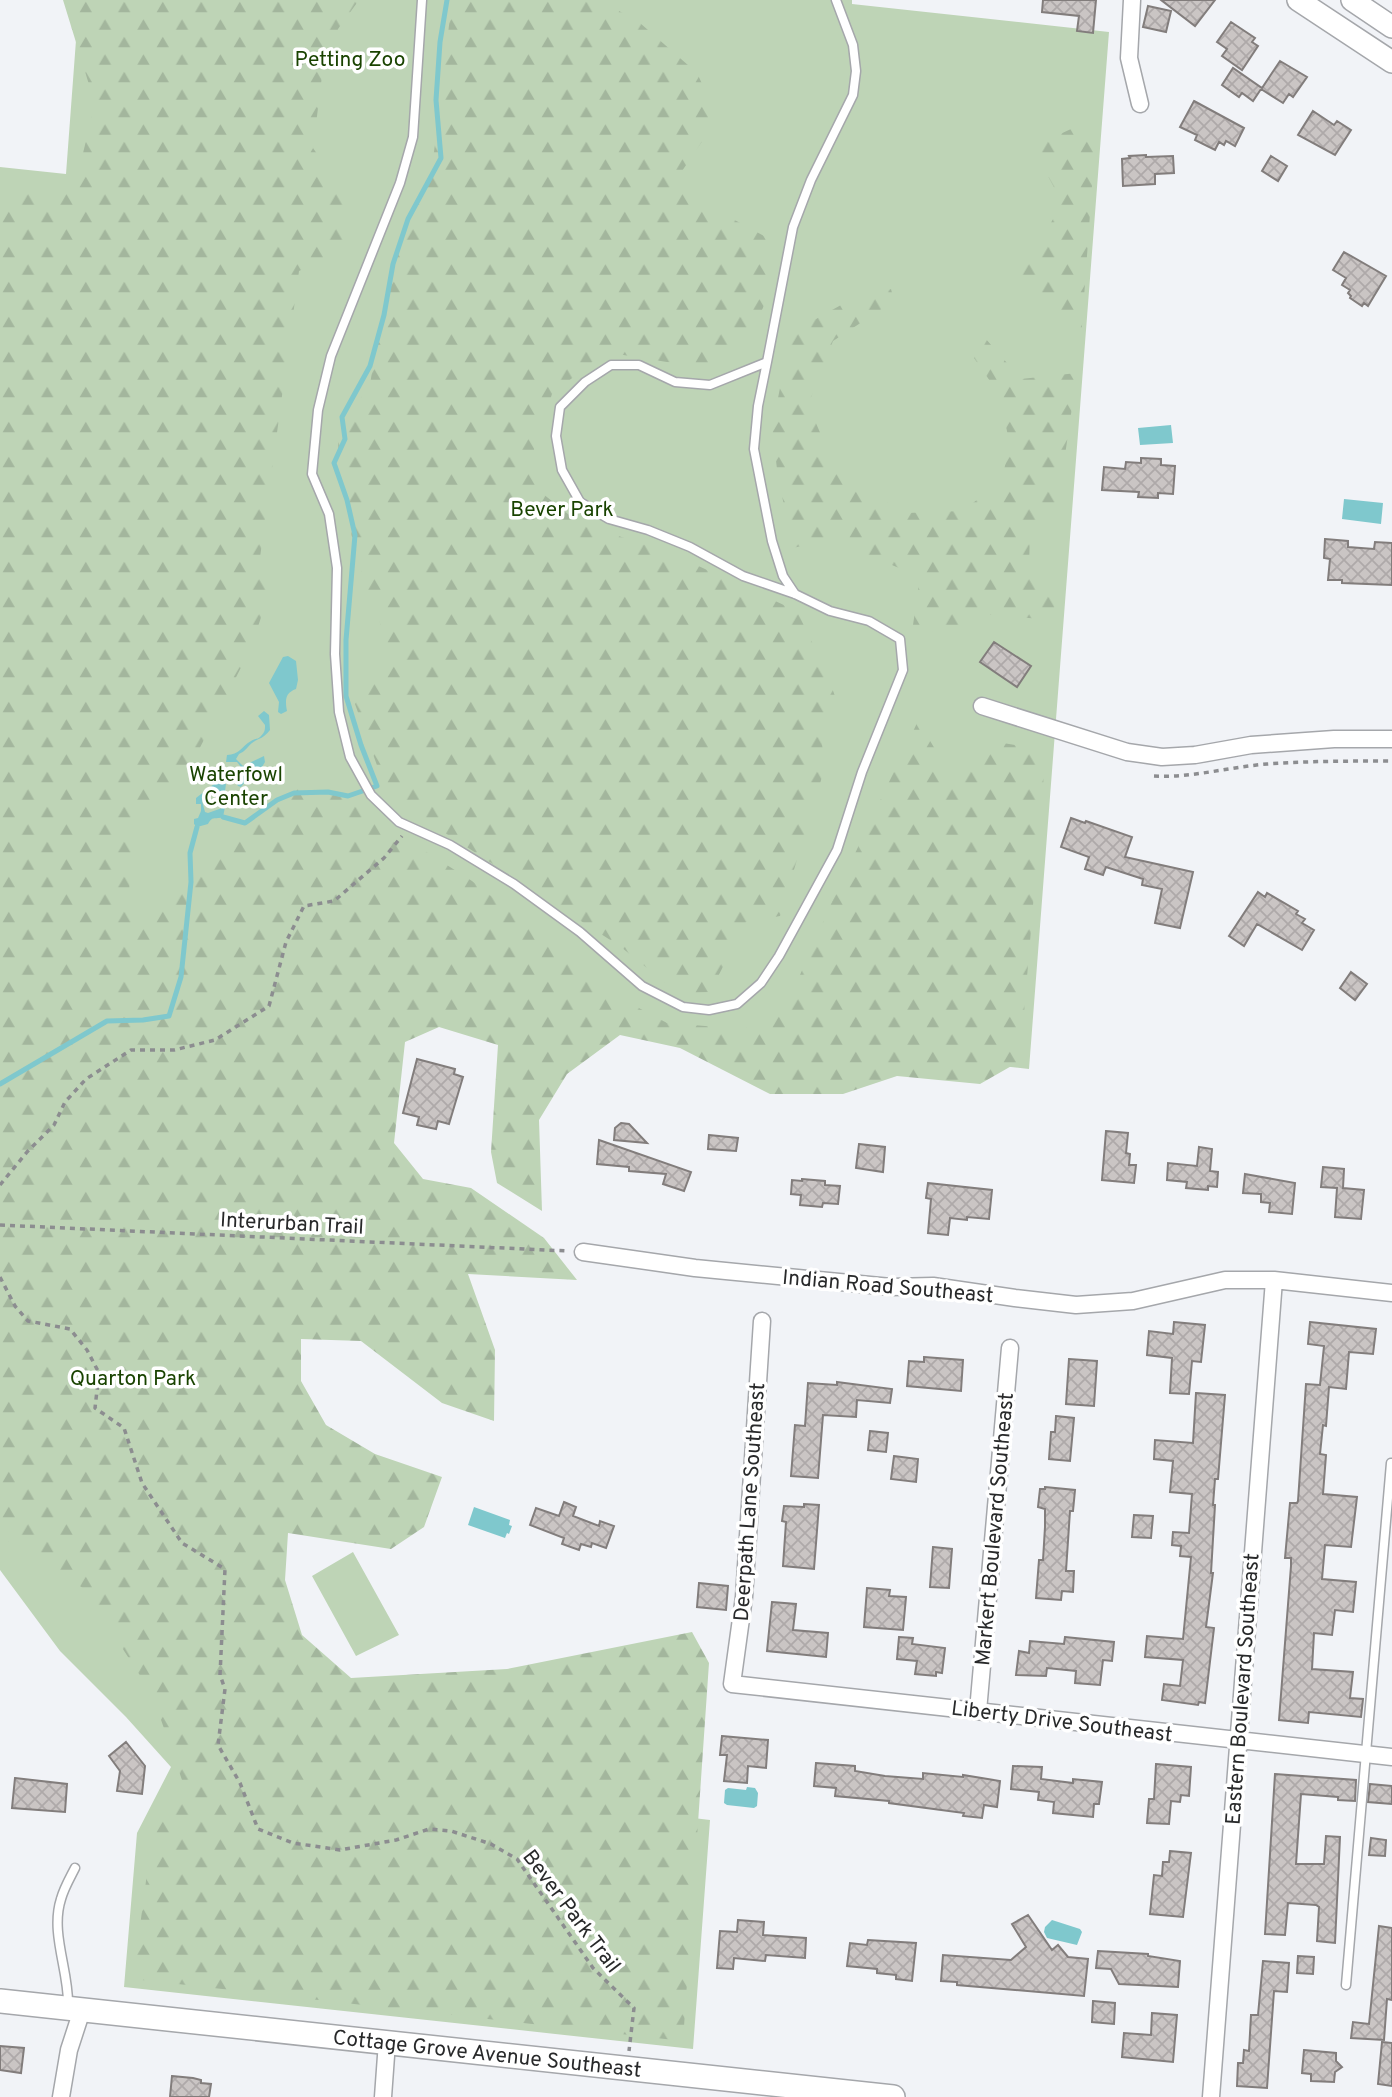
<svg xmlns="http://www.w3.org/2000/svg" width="1392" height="2097" font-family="Overpass,sans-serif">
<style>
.green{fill:#bed4b6}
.forest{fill:url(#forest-firs)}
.water{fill:#7fc8cd}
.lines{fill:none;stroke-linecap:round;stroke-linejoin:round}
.stream{stroke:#7fc8cd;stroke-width:5}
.building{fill:url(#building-cross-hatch);stroke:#827d7c;stroke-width:2}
.service-casing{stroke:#a5a7ab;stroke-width:11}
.minor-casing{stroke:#a5a7ab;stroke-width:19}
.tertiary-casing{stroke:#a5a7ab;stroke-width:24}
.secondary-casing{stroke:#a5a7ab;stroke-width:26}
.path{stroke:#8c8d90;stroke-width:3.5;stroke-dasharray:5 5;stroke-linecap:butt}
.service{stroke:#fff;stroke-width:8}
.minor{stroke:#fff;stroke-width:16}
.tertiary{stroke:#fff;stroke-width:21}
.secondary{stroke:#fff;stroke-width:23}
.labels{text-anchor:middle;stroke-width:7;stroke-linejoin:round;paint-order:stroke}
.park-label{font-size:21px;fill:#194300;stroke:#fff}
.street-label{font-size:21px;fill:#28292a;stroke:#fff}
</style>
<defs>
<pattern id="forest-firs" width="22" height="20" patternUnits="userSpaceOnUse" patternTransform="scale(1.75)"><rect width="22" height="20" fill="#bed4b6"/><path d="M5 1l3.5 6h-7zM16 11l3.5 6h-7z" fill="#a3b69d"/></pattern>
<pattern id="building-cross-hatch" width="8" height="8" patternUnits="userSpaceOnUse" patternTransform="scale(1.75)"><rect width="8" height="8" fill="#cac5c4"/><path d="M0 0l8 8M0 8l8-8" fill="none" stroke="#aea9a9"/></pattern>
</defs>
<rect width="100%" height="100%" fill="#f1f3f7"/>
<path class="green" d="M79,0H852V4L1109,32L1029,1069L390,1001L277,1260L236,1763L710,1820L693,2049L124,1987L137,1833L171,1767L126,1717L60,1651L0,1570V167L66,174Z
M353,1552L399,1635L356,1656L312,1576Z"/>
<path class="forest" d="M63,0H359L338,29L322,76L313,148L345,195L349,237L325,258L299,271L259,565L269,593L251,648L190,767L136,812L128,903L148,911L301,786L359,802L373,818L472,881L620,998L667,1023L743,1029L783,1014L830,906L918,721L952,777L997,742L1046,750L1020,1061L980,1084L897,1076L843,1094H770L680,1048L620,1035L567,1074L539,1120L542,1211L497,1183L491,1152L498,1045L439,1027L405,1042L394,1143L423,1179L471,1188L544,1238L577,1280L468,1274L495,1350L494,1421L442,1403L361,1341L301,1339V1381L326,1425L375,1454L442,1477L424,1527L391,1549L288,1533L285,1580L302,1635L351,1678L507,1669L692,1632L709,1663L683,2041L133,1979L153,1828L182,1780L152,1694L84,1589L23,1545L0,1540V189L74,190L95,104Z
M452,0H600L640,23L697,73L718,118L682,171L709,206L773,241L766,301L745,347L704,368L605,352L552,394L534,448L537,489L579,523L670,553L797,611L824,667L838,704L819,720L825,767L780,916L746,922L710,992L679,994L621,947L388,796L355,704L390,651L359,564L343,502L337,431L370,385L384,290L434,152Z
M1097,117L1081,339L1030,286L1012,262L1044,236L1062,202L1032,147Z
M891,289L894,301L833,341L808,405L839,476L907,513L962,511L1001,482L1010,445L999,394L974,358L985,338L1021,379L1077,373L1058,503L1030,530L1029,567L1055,593L1054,620L980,614L949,637L913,625L920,577L831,539L793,548L778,477L772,428L791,333L841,305Z"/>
<path class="water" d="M1171,425L1173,443L1140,445L1138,428Z
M1344,499L1383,503L1381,524L1342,519Z
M288,656L296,661L298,680L296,689C285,693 285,700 287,711L281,714L278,712L279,702L269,683L283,657Z
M264,711L269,715L270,730C262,740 260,737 252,743C246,748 246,751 239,754L236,759L243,766L264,756L265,762L262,767C244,773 251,776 241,787L238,786L234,779L235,772L241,767L237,762H226L227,755C239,755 242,746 251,741C257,737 256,741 261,736C265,732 265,730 265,725L258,716Z
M218,781L226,784L225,791L212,792L202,801L205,812L208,813L225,807L223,817C215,820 213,815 208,824L197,827L194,824V819L198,818L201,811V804H196V798Z
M474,1507L510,1520L509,1525L512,1526L509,1534L507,1533L505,1538L468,1525Z
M747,1787L755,1788L758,1793L757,1806L754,1808L727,1805L724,1803L725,1790L728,1788L746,1790Z
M1052,1920L1080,1929L1082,1932L1077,1945L1047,1938L1044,1932L1045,1927Z"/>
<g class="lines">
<path class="stream" d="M223,817L245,823L277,800L294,793L328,792L348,796L377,786L361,745L346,696V640L355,535L347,500L334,463L345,439L342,417L370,366L384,315L393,264L408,219L441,158L436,100L440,42L447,0
M0,1084L107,1021L143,1020L169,1016L181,977L191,882L190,853L197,827"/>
</g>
<path class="building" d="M1043,0H1096L1093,33L1077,31L1079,16L1042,12Z
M1161,0H1215L1195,26Z
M1148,6L1171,11L1166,32L1143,27Z
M1231,22L1255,38L1252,42L1258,46L1242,70L1222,56L1227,49L1217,42Z
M1280,61L1307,77L1293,97L1289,94L1283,103L1261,89L1253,101L1242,93L1239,97L1222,85L1233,68L1262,88Z
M1194,101L1244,128L1235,146L1226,141L1224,145L1219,142L1215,150L1195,140L1197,135L1180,127Z
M1313,111L1334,125L1337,121L1351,130L1335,155L1298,135Z
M1146,155V157L1173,156L1174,173L1155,174V184L1123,186L1122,159L1130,158L1129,156Z
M1271,156L1287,166L1278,181L1262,171Z
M1344,252L1386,276L1368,306L1364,303L1362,306L1350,298L1351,296L1348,293L1350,290L1342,285L1346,278L1333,270Z
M1141,458L1161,459V465L1175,466L1173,494L1158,493V498L1138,497L1139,492L1102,490L1104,467L1125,469L1126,462L1141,463Z
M1325,539L1348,541V547L1374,549L1375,542L1392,543V585L1342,583V580H1328L1330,559L1324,558Z
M994,642L1031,666L1017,687L980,662Z
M1071,818L1085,823L1086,821L1132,837L1125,857L1193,872L1180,928L1155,923L1162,889L1142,885L1143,879L1106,867L1103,875L1085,869L1089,857L1061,847Z
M1258,892L1265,897L1267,893L1298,911L1296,914L1305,919L1302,923L1314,930L1302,950L1257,924L1244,946L1229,936Z
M1351,972L1367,984L1355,1000L1340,988Z
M417,1059L455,1069L454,1074L463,1077L449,1124L438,1121L436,1129L417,1125L419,1117L403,1113Z
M621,1123L629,1124L647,1143L614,1140L615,1128Z
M1106,1131L1128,1133L1126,1153L1130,1154L1129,1165H1136L1134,1183L1102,1180Z
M709,1135L738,1138L736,1151L708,1149Z
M599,1140L691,1172L684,1191L663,1184L666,1174L629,1171V1167L597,1164Z
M859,1144L885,1147L883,1172L856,1168Z
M1199,1147L1212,1149L1210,1171L1218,1172L1217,1187L1208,1186V1190L1186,1188L1187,1182L1167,1180L1168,1163L1197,1166Z
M1323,1167L1344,1169L1343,1188L1364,1190L1361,1219L1335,1217L1337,1188L1321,1187Z
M1245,1174L1295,1183L1292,1214L1269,1212L1270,1203L1261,1202V1194L1243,1193Z
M802,1179L825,1181V1185L840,1186L838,1204L823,1203L822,1207L800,1205L801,1195L791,1194L792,1180L802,1181Z
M928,1183L992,1190L989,1219L967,1217V1220L950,1218L948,1235L928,1233L931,1199L926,1198Z
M1174,1322L1205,1325L1201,1362L1192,1361L1189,1394L1170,1393L1172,1358L1147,1355L1149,1331L1173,1334Z
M1310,1322L1376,1329L1373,1354L1349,1352L1346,1389L1329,1387L1326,1426L1323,1425L1320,1454L1326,1455L1323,1494L1357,1497L1351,1547L1325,1545L1322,1579L1356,1582L1353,1612L1335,1610L1332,1635L1314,1633L1312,1669L1353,1672L1350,1698L1363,1699L1361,1717L1309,1712L1308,1723L1279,1720L1291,1566V1558H1285L1290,1503H1297L1298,1501L1306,1384L1320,1385L1324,1346L1308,1344Z
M924,1357L963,1360L961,1391L907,1386L909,1361L924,1362Z
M1069,1359L1097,1361L1094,1406L1066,1404Z
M837,1382L892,1389L890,1403L857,1400L856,1417L823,1415L818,1478L791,1476L795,1425L805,1426L808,1383L837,1385Z
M1196,1393L1225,1395L1218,1479H1215L1213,1505H1215L1211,1573H1213L1206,1627L1214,1628L1205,1703L1199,1702L1198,1705L1162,1700L1164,1684L1180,1686L1183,1660L1145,1657L1147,1636L1183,1639L1191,1557L1180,1556L1181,1546L1172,1545L1173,1532L1189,1533L1192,1494L1170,1492L1173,1461L1154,1459L1155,1440L1193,1443Z
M1056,1416L1074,1418L1070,1461L1049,1459L1051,1432H1055Z
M870,1431L888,1433L886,1452L868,1450Z
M894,1456L918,1459L916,1482L891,1479Z
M1045,1487L1075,1490L1073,1511H1070L1066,1571H1074L1073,1592L1062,1591L1061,1600L1036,1598L1039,1560H1043L1045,1527V1509L1038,1507L1040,1489H1045Z
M564,1502L576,1507L573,1516L599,1526L600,1521L614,1526L606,1548L592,1543L591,1547L581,1544L579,1550L562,1544L564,1538L530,1525L536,1508L559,1516Z
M804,1504L819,1505L814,1569L783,1566L786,1522L782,1521L784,1506L804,1507Z
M1134,1515L1153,1516L1151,1538L1132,1537Z
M933,1547L952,1549L949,1588L930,1587Z
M699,1583L728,1586L726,1610L697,1607Z
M867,1588L890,1590L889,1596L906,1597L903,1630L864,1627Z
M772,1602L796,1604L793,1630L828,1633L826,1657L767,1651Z
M899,1637L913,1638L912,1644L945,1648L942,1673L936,1672V1676L915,1674L917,1661L897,1659Z
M1065,1637L1114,1642L1112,1661L1103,1660L1100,1685L1075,1683L1076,1671L1047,1668L1046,1676L1016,1675L1019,1651L1029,1653L1030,1641L1064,1644Z
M722,1736L768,1740L766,1768L748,1766L747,1783L724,1781L727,1755H720Z
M126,1742L145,1766L142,1794L117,1791L120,1771L109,1756Z
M816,1763L855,1766V1771L885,1776L923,1779V1773L963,1777V1775L1000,1781L997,1807L984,1805L982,1818L963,1816L964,1813L889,1803V1801L835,1796L836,1788L814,1786Z
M1156,1764L1191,1767L1189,1796L1181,1795L1180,1802L1171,1801L1169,1824L1147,1823L1149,1799H1154Z
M1013,1766L1042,1767L1041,1779L1073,1783V1779L1102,1782L1099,1804H1094L1093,1817L1053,1813L1054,1802L1038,1800L1039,1792L1011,1789Z
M1275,1774L1356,1780L1355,1801L1338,1800V1797L1301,1794L1296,1864H1324L1326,1836L1340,1837L1335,1943L1317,1941L1319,1907L1316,1905L1288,1903L1285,1935L1265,1934Z
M15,1778L67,1784L65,1812L12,1808Z
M1370,1784L1392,1786V1804L1368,1802Z
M1371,1838L1386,1840L1385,1856L1369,1855Z
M1170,1851L1191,1853L1183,1917L1150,1914L1154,1875L1162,1876L1163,1862H1169Z
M1028,1915L1052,1950L1058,1945L1068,1957L1088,1959L1084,1996L957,1985V1982L941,1981L943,1955L1011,1960L1026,1947L1012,1924Z
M738,1920L764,1922L763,1935L806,1938L805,1958L766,1955L765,1961L734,1958L733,1969L717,1968L720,1931L737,1932Z
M1379,1926L1392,1928V2000L1387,1999L1384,2040L1351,2038L1353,2022L1369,2024Z
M868,1940L916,1943L912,1981L896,1979V1975L877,1973V1969L847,1966L850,1943L867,1945Z
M1098,1951L1148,1954V1956L1180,1961L1178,1987L1119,1984L1111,1969L1096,1968Z
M1298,1956L1314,1957L1313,1974L1297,1973Z
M1263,1961L1289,1963L1287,1992L1274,1991L1267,2088L1237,2086L1238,2063H1243L1244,2050L1249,2051L1251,2015H1258Z
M1093,2001L1115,2003L1114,2024L1092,2022Z
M1152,2013L1177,2015L1173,2062L1122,2057L1124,2033L1151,2035Z
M1382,2042L1392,2043V2086L1378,2084Z
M0,2046L24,2048L21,2073L0,2070Z
M1304,2050L1336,2053V2061L1342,2067L1335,2072L1334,2082L1311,2081V2074L1302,2073Z
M172,2076L193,2078L201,2080V2083L211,2084L209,2097H170Z"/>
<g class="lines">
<defs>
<path id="service" d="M422,0L413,137L400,183L331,356L318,410L312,474L329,514L337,568L335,654L339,712L350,757L371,795L399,822L450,845L514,884L580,932L642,986L683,1007L709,1010L737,1004L761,983L779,956L837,850L862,772L903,670L900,639L869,621L830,611L795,594L743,576L690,547L648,530L609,519L580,502L562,470L556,436L560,407L585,382L611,365H639L675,382L710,385L767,362L793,227L811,180L853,95L856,71L853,45L836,0
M767,362L758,406L754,449L772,541L783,576L795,594
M1346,1985L1391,1463
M68,2005C69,1971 50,1933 61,1899C64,1888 70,1878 75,1868"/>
<path id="minor" d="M1132,0L1129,58L1140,104
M982,706L1127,752L1162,757L1195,755L1251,745L1334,739H1392
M583,1252L695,1268L891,1287L933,1286L1015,1298L1076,1305L1133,1301L1225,1280H1274L1392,1293
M762,1321L744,1597L732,1684L1392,1757
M978,1711L1010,1348
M61,2097L69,2050L82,2010
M383,2097L387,2042
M1211,2097L1274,1280"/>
<path id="tertiary" d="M1298,0L1392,62
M1352,0L1392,27"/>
<g id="secondary">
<path id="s1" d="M0,2001L893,2097"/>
</g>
</defs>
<use href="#service" class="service-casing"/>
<use href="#minor" class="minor-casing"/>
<use href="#tertiary" class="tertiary-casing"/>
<use href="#secondary" class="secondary-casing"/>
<path class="path" d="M1154,776C1192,778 1229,767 1267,764C1309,761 1350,761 1392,761
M0,1185L27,1152L54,1125L65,1102L86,1079L131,1050H174L215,1040L269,1006L286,942L304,906L334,901L384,858L402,836
M0,1225L568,1251
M0,1277L15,1306L28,1321L70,1329L87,1350L99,1373L95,1408L124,1428L142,1483L182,1543L225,1569L220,1675L225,1689L218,1745L240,1783L258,1829L293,1843L340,1850L396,1840L429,1829L451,1831L491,1844L517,1859L593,1968L634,2008L629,2051"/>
<use href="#service" class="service"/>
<use href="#minor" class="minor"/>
<use href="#tertiary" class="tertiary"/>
<use href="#secondary" class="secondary"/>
</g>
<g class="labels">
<g class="park-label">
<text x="350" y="66">Petting Zoo</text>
<text x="562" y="516">Bever Park</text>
<text x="236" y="781">Waterfowl<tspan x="236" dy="24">Center</tspan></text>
<text x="133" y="1385">Quarton Park</text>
</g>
<g class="street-label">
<text transform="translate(292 1223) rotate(3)" y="7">Interurban Trail</text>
<text transform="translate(888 1286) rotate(5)" y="7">Indian Road Southeast</text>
<text transform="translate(749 1502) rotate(-86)" y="7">Deerpath Lane Southeast</text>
<text transform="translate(994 1529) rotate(-85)" y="7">Markert Boulevard Southeast</text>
<text transform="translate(1242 1689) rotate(-86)" y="7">Eastern Boulevard Southeast</text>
<text transform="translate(1062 1721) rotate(7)" y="7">Liberty Drive Southeast</text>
<text transform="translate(572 1911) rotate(53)" y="7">Bever Park Trail</text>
<text dy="7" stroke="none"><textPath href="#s1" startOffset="490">Cottage Grove Avenue Southeast</textPath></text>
</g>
</g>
</svg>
